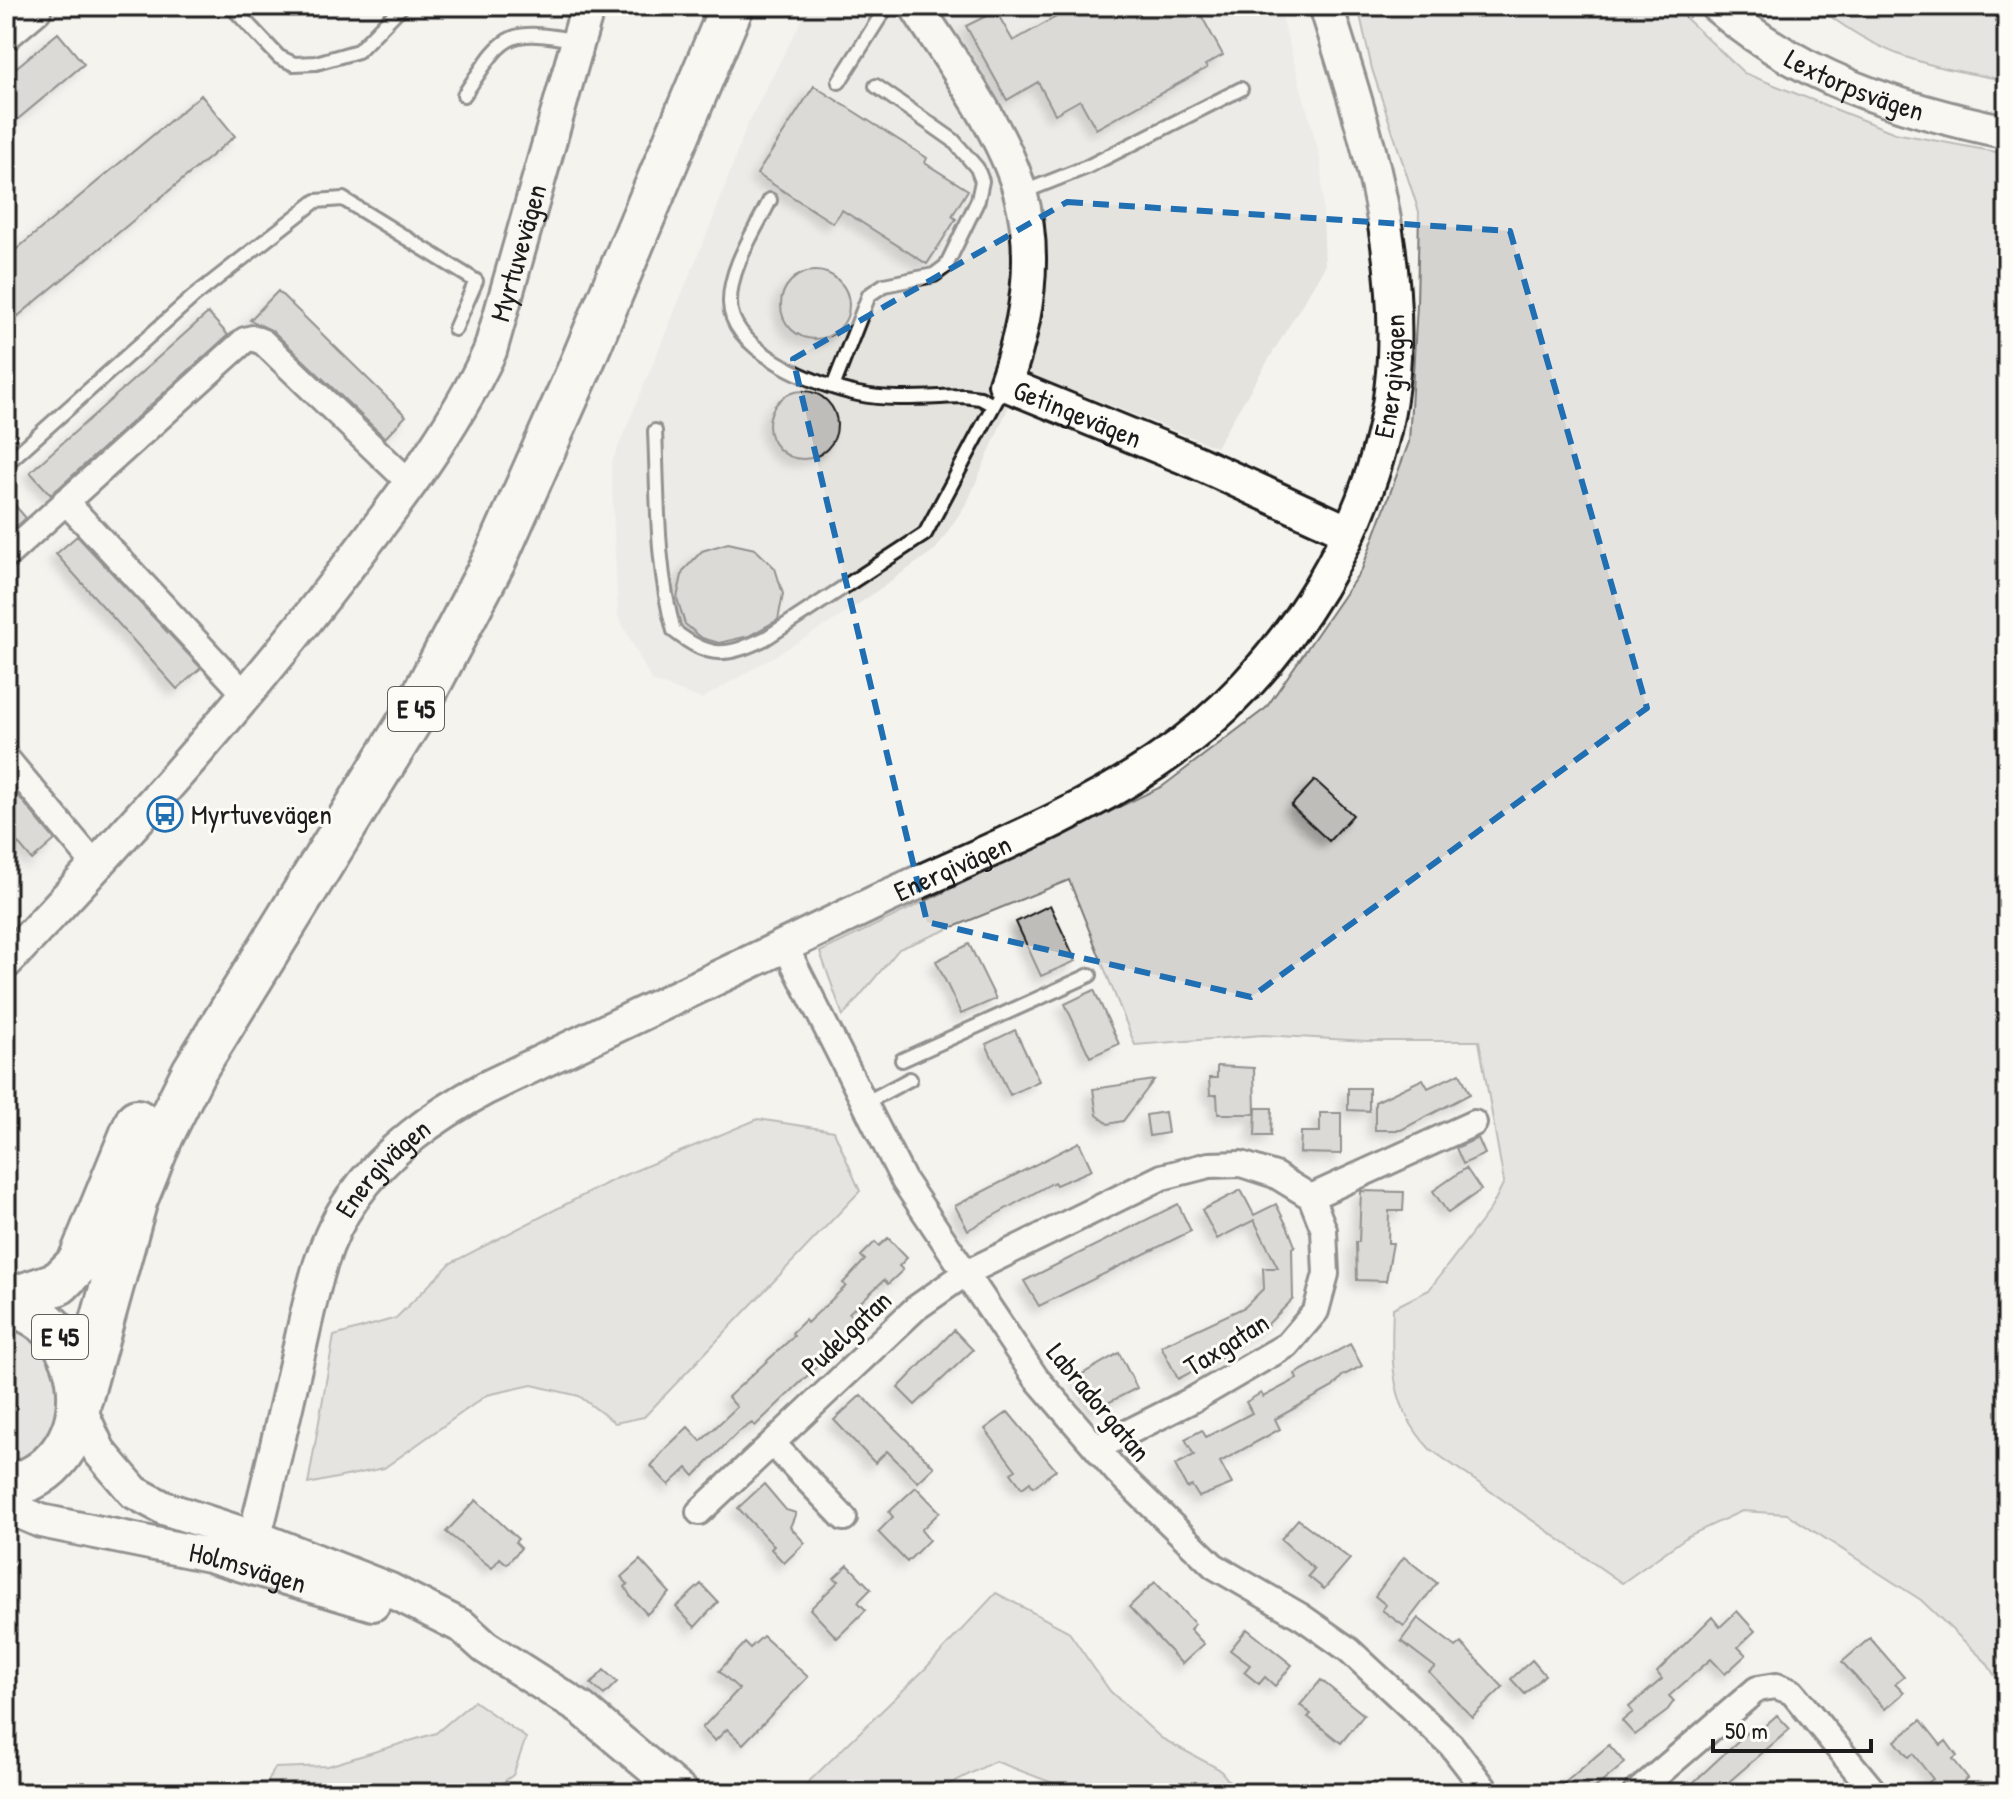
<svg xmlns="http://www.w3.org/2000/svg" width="2013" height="1799" font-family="'Patrick Hand',sans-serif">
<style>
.built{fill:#e4e3de}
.green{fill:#d4d3cf;stroke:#787876;stroke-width:2}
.building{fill:#bebdba;stroke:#1c1c1c;stroke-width:2;filter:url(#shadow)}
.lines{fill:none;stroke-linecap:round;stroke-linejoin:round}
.lane-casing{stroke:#1c1c1c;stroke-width:18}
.street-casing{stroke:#1c1c1c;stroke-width:30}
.secondary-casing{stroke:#1c1c1c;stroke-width:38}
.highway-casing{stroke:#1c1c1c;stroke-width:48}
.lane{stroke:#fdfcf7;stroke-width:12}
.street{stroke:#fdfcf7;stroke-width:24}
.secondary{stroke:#fdfcf7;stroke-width:32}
.highway{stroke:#fdfcf7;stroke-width:42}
.marked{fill:none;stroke:#1f6fb2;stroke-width:6;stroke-dasharray:16 10;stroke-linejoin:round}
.labels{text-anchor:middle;stroke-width:6;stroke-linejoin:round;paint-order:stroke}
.shield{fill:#fdfcf7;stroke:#605f5e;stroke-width:2}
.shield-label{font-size:26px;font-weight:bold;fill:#1c1c1c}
.street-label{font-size:28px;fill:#1c1c1c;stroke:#fdfcf7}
.poi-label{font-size:28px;fill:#1c1c1c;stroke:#fdfcf7;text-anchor:start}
</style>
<defs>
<filter id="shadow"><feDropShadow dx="-7" dy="7" stdDeviation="4" flood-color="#0004"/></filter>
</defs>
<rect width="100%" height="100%" fill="#f4f3ee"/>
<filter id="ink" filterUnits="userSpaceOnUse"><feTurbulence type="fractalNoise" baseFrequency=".0125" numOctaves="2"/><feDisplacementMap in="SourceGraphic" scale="16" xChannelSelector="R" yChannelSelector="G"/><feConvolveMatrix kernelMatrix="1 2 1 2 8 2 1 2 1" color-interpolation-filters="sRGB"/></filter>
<g filter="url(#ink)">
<path class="built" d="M809,6H1279L1321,161L1325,266L1216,447L1031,374L1014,394L968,501L936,549L840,617L702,699L652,681L618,616L611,464L713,219L747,125Z"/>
<path class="green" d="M1358,6H1673L1744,73L1895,133L2007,154V1695L1986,1662L1921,1600L1787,1514L1742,1511L1688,1536L1622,1583L1430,1449C1390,1407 1391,1363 1393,1308L1429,1290L1491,1208L1504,1182L1479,1041H1367L1263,1035L1135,1045L1069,880L899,949L843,1016L820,952L1163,786L1266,708L1362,569L1409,442L1417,305L1419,212L1372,69Z
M1817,6H1998L2003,55L1999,79C1923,65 1879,56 1817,6Z
M758,1119L834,1131L860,1191L644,1417L615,1423L579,1396L532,1385L487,1395L384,1468L308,1484L334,1336L396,1318L451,1263L613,1180Z
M6,1322L16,1325L52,1355L63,1401L45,1445L6,1469Z
M996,1593L1068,1631L1110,1691L1161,1738L1219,1769L1239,1793H1079L995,1761L932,1793H797L925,1669Z
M474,1701L526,1738L513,1775L488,1793H262L275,1768L328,1766L436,1733Z"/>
<path class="building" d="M1076,6H1196L1223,55L1205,65L1207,68L1096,129L1080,100L1055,114L1038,82L1007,100L966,26L996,11L1013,41Z
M58,33L84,64L6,129V76Z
M814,86L927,158L925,163L968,190L952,216L956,219L927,264L842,210L833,223L757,174Z
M201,95L235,136L6,326V258Z
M781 305a34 34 0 1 1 68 0a34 34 0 1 1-68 0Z
M278,291L406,416L385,438L273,331L250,320Z
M208,313L228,335L51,495L30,472Z
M769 425a34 34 0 1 1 68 0a34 34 0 1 1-68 0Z
M6,495L26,518L6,536Z
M77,536L201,668L177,689L56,554Z
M728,543L755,549L775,568L783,594L778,620L749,636L719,643L702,638L685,624L677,598L683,571L702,551Z
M1315,780L1353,815L1329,841L1291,806Z
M6,781L55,840L32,860L6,829Z
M1050,905L1076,961L1041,976L1016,922Z
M969,944L996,999L961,1014L936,961Z
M1094,990L1119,1044L1090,1057L1065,1004Z
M1015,1030L1039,1081L1010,1095L986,1044Z
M1217,1066L1254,1068L1255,1114H1218L1217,1095H1210L1209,1078H1217Z
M1460,1073L1470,1094L1401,1130H1375V1102L1423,1079L1428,1088Z
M1154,1080L1123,1121L1108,1124L1097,1115L1093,1089Z
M1348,1088H1369V1111L1348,1110Z
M1256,1108H1272L1271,1136H1255Z
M1165,1112L1168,1133L1149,1136L1146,1115Z
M1320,1113H1341V1154L1300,1153L1301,1132H1320Z
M1478,1138L1485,1154L1463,1164L1456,1148Z
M1079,1142L1092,1170L1056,1185L1054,1182L968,1230L955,1206Z
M1466,1168L1481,1190L1448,1213L1433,1191Z
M1241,1190L1254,1215L1276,1204L1288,1228L1295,1246L1292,1248L1293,1299L1263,1329L1224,1349L1226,1354L1178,1379L1161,1346L1245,1307L1264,1288L1263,1268H1278L1254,1220L1217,1239L1202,1210Z
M1361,1191L1404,1192L1403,1211H1389L1388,1243H1393L1386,1281L1357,1280L1356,1242H1359Z
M1178,1204L1191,1231L1039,1306L1024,1281Z
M888,1238L907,1258L899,1266L903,1270L888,1284L884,1280L849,1313L855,1320L846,1328L852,1333L755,1426L752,1423L737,1433L694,1476L687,1468L669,1485L651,1466L666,1448L688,1427L701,1441L737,1407L728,1397L794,1336L792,1333L805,1320L807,1323L846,1286L843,1283L865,1260L861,1256L875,1242L879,1246Z
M954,1330L973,1350L915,1405L898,1388Z
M1350,1344L1362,1366L1342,1376L1333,1387L1275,1419L1280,1429L1220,1462L1232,1484L1199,1497L1192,1486L1187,1488L1175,1465L1194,1455L1185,1439L1202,1430L1206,1437L1252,1413L1246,1402L1261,1393L1263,1397L1297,1379L1295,1374Z
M1119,1353L1137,1388L1096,1409L1079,1376Z
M861,1395L934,1467L918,1482L887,1451L875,1463L834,1420Z
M1008,1412L1056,1470L1033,1487L1030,1482L1022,1488L1011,1473L1016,1470L985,1429Z
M764,1484L786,1510L796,1513L790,1527L805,1543L784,1563L771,1549L774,1546L738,1508Z
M916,1487L940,1512L921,1530L929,1540L907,1562L878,1532L893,1517L889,1512Z
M476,1500L518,1539L515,1542L521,1548L507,1564L500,1558L492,1568L446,1532Z
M1298,1519L1350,1559L1324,1589L1308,1576L1314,1569L1281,1539Z
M1404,1557L1437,1583L1404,1626L1382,1610L1386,1605L1375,1596Z
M640,1560L670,1593L647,1614L631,1597L625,1587L628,1584L621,1577Z
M848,1565L871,1589L858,1602L866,1610L837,1638L810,1609L839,1581L834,1578Z
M1155,1582L1195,1624L1190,1629L1204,1644L1182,1664L1129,1607Z
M701,1584L718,1602L695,1627L676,1607Z
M1737,1611L1755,1631L1738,1647L1746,1655L1725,1674L1711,1659L1669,1696L1674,1701L1666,1712L1635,1735L1622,1721L1633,1712L1629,1707L1662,1679L1657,1672L1712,1617L1720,1627Z
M1418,1618L1456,1647L1461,1643L1503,1687L1472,1717L1429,1672L1435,1667L1401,1641Z
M1247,1629L1292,1665L1275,1686L1265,1677L1259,1684L1244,1672L1250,1665L1230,1650Z
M763,1636L808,1677L743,1744L727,1729L715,1741L702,1728L739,1689L719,1671L745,1643L750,1648Z
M1870,1638L1904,1677L1895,1684L1904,1693L1885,1709L1842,1662Z
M1532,1660L1545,1675L1525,1694L1511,1679Z
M604,1670L617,1682L604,1695L591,1684Z
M1321,1680L1364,1715L1341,1743L1308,1717L1311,1714L1300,1705Z
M1777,1715L1790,1729L1716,1793H1682L1754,1726L1759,1731Z
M1921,1720L1941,1745L1946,1741L1957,1756L1953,1759L1968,1778L1949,1793H1915L1933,1779L1913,1754L1908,1757L1895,1741Z
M1609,1745L1625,1763L1589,1793H1553Z"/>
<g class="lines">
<defs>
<path id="lane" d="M231,6L279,57L294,64L316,63L358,51L402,6
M839,82L887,6
M464,95C504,36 503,26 578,41
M1021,193L1087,167L1241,89
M770,200C755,231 729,268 730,303C731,351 817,386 858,394C891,401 928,397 963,396L980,398L993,405
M833,387L869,295L884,285L934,275L946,266L978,200L982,181L977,168L953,140L876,86
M655,431C658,498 656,567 674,631C710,659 726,657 766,638L925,534L1005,384
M6,464L193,297L316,201L343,199L476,281L455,329
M902,1060L1090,975
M863,1104L910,1079"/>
<path id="street" d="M6,38L38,11L34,6
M65,501L246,695
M6,556L245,340L253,338L263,342L412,485
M6,758L96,866
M785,946L904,1181L1036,1378L1117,1472L1214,1566L1302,1617L1349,1650L1451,1745L1488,1793
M1311,1197L1474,1123
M773,1444L844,1518
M699,1512L916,1308L966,1273L1162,1177L1209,1165L1241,1164L1275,1175L1311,1197L1324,1230L1326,1274L1316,1311L1287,1345L1194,1399L1097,1448
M1636,1793L1757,1689L1776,1686L1792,1692L1875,1793"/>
<g id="secondary">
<path id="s1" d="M916,6C951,61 1003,130 1020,192C1038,256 1027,323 1005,384L1196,462L1349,532"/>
<path id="s2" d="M1717,6C1800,78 1901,110 2007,132"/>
<path id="s3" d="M6,962C122,840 234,715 336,582C393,508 450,436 490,351L588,6"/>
<path d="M80,1409L99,1451L134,1492L164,1508L268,1542L390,1590L463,1627L485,1647L582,1709L682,1793"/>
<path id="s4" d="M6,1506L41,1521L209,1555L373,1604"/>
<path id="s5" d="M247,1565C266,1497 281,1428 297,1359C310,1304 319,1245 352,1199C387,1149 434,1116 486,1088C616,1026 746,964 876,902C969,858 1069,821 1155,763C1284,677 1387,514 1394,357C1399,231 1363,124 1326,6"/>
</g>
<path id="highway" d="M6,1301L59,1283L79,1263L137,1121
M6,1304C103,1325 104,1467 6,1487
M81,1397L136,1199L162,1135L194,1071L411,719L495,559L579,370L732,6"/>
</defs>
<use href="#lane" class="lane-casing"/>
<use href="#street" class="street-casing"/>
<use href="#secondary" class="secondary-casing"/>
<use href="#highway" class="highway-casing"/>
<use href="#lane" class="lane"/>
<use href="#street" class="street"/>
<use href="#secondary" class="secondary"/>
<use href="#highway" class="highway"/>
</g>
</g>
<path d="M0 0H2013V1799H0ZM1067,202L1510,231L1647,708L1251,997L927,922L793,359Z" fill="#f4f3ee" fill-opacity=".55" fill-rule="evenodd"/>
<path class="marked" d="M1067,202L1510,231L1647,708L1251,997L927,922L793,359Z"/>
<defs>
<symbol id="bus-ring" viewBox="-11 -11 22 22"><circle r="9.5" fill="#fdfcf7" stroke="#1f6fb2" stroke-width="1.5"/><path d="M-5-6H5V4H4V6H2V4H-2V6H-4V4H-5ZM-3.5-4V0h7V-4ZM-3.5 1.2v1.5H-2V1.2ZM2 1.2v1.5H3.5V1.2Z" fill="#1f6fb2"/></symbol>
</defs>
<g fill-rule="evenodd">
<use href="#bus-ring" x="145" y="794" width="40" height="40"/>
</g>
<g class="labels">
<g class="shield">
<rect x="388" y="687" width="56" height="44" rx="6"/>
<rect x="32" y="1315" width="56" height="44" rx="6"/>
</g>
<g class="shield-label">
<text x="416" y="718">E 45</text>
<text x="60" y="1346">E 45</text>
</g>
<g class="street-label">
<text dy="10" stroke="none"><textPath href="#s2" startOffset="160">Lextorpsvägen</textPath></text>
<text dy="10" stroke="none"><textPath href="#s3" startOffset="884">Myrtuvevägen</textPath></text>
<text dy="10" stroke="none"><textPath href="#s5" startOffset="1770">Energivägen</textPath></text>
<text dy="10" stroke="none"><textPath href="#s1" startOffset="488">Getingevägen</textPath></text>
<text dy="10" stroke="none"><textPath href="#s5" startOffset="1074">Energivägen</textPath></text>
<text dy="10" stroke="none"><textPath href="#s5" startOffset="426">Energivägen</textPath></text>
<text transform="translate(846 1333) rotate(-43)" y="10">Pudelgatan</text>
<text transform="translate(1226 1344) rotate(-32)" y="10">Taxgatan</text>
<text transform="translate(1099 1402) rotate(50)" y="10">Labradorgatan</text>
<text dy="10" stroke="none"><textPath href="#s4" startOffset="250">Holmsvägen</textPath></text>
</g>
<g class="poi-label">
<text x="191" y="824">Myrtuvevägen</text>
</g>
</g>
<rect width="2013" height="1799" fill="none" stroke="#fdfcf7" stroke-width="32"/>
<rect x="16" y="16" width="1981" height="1767" fill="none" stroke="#1c1c1c" stroke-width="3" filter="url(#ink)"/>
<path d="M1713 1739v12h158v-12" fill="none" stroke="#1c1c1c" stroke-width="4"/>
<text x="1725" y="1739" font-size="24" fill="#1c1c1c" stroke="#fdfcf7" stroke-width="6" paint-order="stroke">50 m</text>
</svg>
